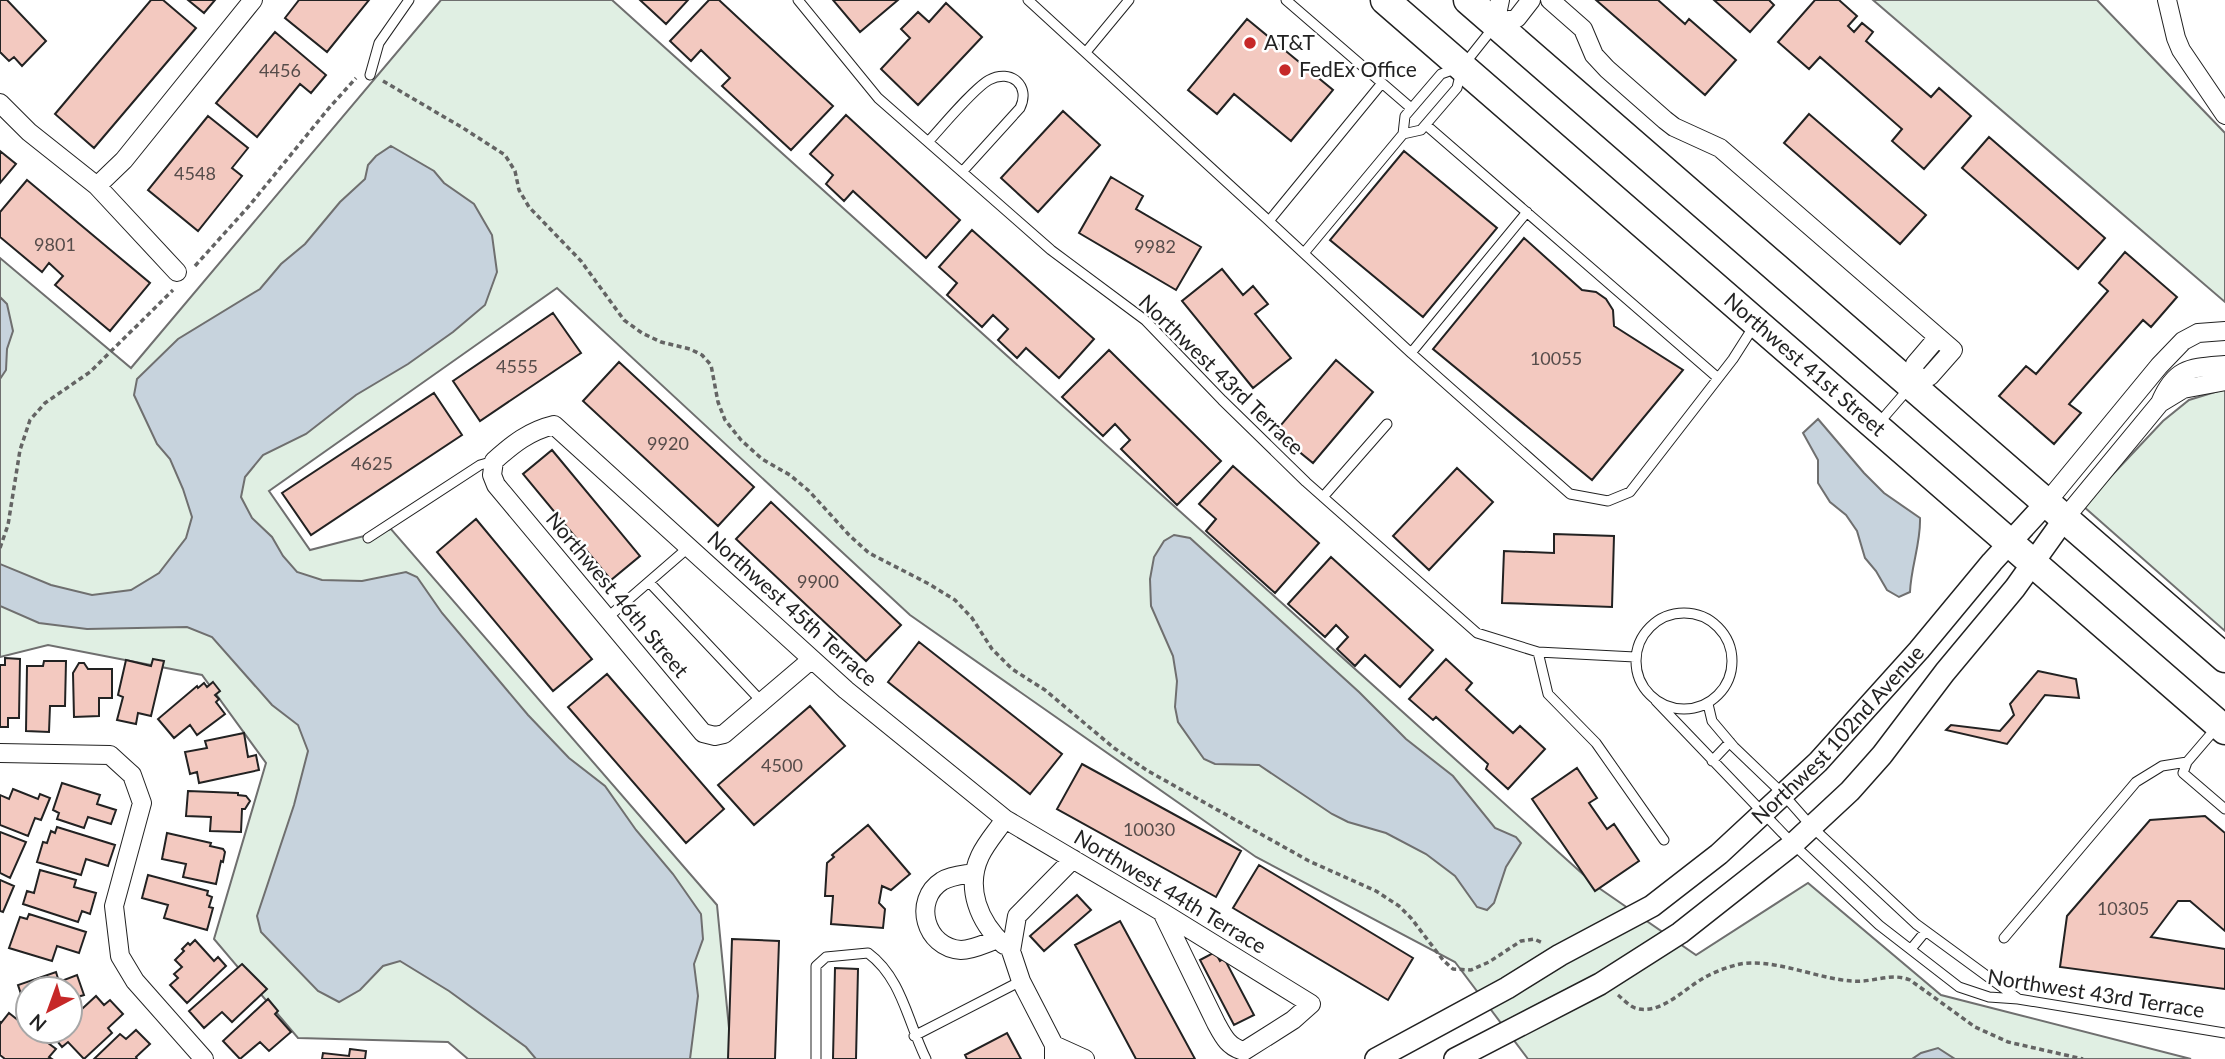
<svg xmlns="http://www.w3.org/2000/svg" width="2225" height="1059" font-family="Lato,sans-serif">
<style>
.green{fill:#e0efe3;stroke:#6f6f6f;stroke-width:2}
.water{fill:#c7d3dd;stroke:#6f6f6f;stroke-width:2}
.building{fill:#f3c9c0;stroke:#222;stroke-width:2}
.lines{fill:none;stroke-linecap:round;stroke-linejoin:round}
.service-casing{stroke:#222;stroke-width:11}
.minor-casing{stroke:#222;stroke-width:20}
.tertiary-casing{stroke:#222;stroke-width:24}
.primary-casing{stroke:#222;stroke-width:31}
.path{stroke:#646464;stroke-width:3.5;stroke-dasharray:5 3.5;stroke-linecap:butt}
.service{stroke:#fff;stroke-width:9}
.minor{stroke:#fff;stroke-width:18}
.tertiary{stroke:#fff;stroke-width:21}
.primary{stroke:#fff;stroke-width:28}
.poi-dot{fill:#c62828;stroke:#fff;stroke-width:2.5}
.labels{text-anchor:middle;stroke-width:5;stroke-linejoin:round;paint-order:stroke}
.number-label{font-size:18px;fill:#564c4a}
.poi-label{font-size:21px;fill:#222;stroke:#fff;text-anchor:start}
.street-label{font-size:21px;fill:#222;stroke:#fff}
</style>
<rect width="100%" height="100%" fill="#fff"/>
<path class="green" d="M441,0H612L1596,886L1696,955L1808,883L1941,995L2191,1059H1528L1455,962L1256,857L910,615L557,288L269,491L310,550L391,529L717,905L732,1059H468L448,1042L298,1038L214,939L266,763L202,675L48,645L0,657V258L131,368Z
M1873,0H2097L2225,133V302Z
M2225,389V631L2083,506L2163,421L2189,400Z"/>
<path class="water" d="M391,146L434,171L444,183L474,204L492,235L497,272L485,305L453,332L408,364L356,395L306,434L263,455L245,477L241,497L252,518L272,537L283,556L297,572L322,580L362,581L406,572L417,577L442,613L528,715L569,758L605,786L636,830L673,874L701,914L703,939L694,964L698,996L690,1059H536L526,1047L449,991L400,961L383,966L360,990L339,1002L318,991L261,932L257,916L294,805L308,751L298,725L272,705L212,637L187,627L87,629L39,623L0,606V564L51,585L92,595L131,590L159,573L186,538L192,517L183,489L170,459L157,444L134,395L137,379L178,339L260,289L281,264L305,244L340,202L365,179L368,165L376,156Z
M0,297L7,304L13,331L7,349L6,370L0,379Z
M1818,419L1864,473L1884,493L1920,518C1921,543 1911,566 1910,592L1899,597L1887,590L1876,571L1865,558L1857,531L1846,515L1830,502L1818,483V460L1803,433Z
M1174,535L1190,538L1359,692L1406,739L1453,776L1495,828L1516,837L1521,843L1506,867L1494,903L1487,910L1477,907L1455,876L1426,854L1386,833L1348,822L1332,814L1259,765L1215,764L1204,759L1178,722L1175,707L1177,681L1173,656L1151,606L1150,579L1154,557L1164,541Z
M1938,1048L1955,1059H1912L1921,1053Z"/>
<path class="building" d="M0,0H7L46,41L22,66L14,57L9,61L0,52Z
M151,0H163L196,28L94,148L55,114Z
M188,0H215L204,13Z
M299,0H369L327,52L285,18Z
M640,0H688L666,24Z
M709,0H719L833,106L791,150L722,86L730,78L701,50L691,61L670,41Z
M833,0H898L860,32Z
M1596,0H1658L1685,24L1689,19L1736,60L1705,95Z
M1714,0H1769L1774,5L1750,32Z
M1815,0H1839L1857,16L1848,26L1854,32L1862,23L1873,32L1866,41L1931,97L1939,88L1971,116L1924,169L1892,141L1902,129L1820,57L1809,69L1778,42Z
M946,3L982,37L918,105L881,69L910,38L901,29L918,12L929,22Z
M1247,19L1333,90L1291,141L1234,94L1217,114L1188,90Z
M275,32L326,75L311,93L300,84L257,137L216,103Z
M1063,111L1100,145L1038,212L1001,178Z
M1809,114L1926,215L1900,244L1784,143Z
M846,115L960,220L926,258L853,191L844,201L826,184L833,175L810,154Z
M208,116L248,148L232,168L242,176L198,231L148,190Z
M1989,137L2105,238L2078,269L1962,168Z
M0,151L16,164L0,183Z
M1404,151L1497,228L1423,317L1330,240Z
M1111,177L1143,196L1136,209L1201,247L1176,290L1079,233Z
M27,180L150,283L110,331L55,285L63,276L49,263L42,272L0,237V212Z
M972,230L1094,339L1059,378L1026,348L1017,358L998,340L1008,329L993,315L982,327L947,295L957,283L939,267Z
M1524,238L1582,290L1596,292L1606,299L1613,310L1614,326L1683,370L1592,480L1433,349Z
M2125,252L2177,297L2151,327L2143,320L2069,404L2081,413L2054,444L1999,396L2026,366L2036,374L2108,291L2099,283Z
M1222,269L1243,295L1253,286L1268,304L1255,314L1291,358L1253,388L1182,301Z
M553,313L581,353L480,421L453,381Z
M1109,350L1221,461L1177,505L1121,449L1130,440L1115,424L1103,436L1062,397Z
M1336,360L1373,392L1313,463L1275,432Z
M619,362L754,487L718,526L583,401Z
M434,393L462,435L311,535L282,493Z
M552,450L640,556L611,580L523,474Z
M1233,466L1319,543L1275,593L1206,531L1216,519L1199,504Z
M1457,468L1493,502L1429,570L1393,536Z
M771,502L901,625L866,661L736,539Z
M476,519L592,659L553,691L437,552Z
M1554,534L1614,536L1612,607L1502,603L1504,551L1554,553Z
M1331,557L1433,650L1400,687L1365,655L1355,666L1337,649L1348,637L1336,625L1325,637L1288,604Z
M919,642L1062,754L1030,794L888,682Z
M5,658L20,659L19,718H8V727H0V665H5Z
M153,659L164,661L151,716L138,713L136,724L117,720L123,697L118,695L126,660L151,666Z
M1446,659L1472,683L1466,690L1513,733L1520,726L1545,749L1508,789L1486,769L1488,764L1436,717L1433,720L1409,699Z
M44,661H66L65,706H50L49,732L26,731L27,666H43Z
M79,663H84L88,669H112V698H99V716L74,717L73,673Z
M2038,671L2076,679L2079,698L2045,695L2007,744L1946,730L1951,725L2000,731L2014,715L2010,704Z
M607,674L724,809L686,843L568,707Z
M213,682L220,691L215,695L219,699L216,702L225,714L197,735L190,725L174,738L158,719L197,686L198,688L204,683L207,687Z
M810,706L845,746L754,825L718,785Z
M244,733L248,757L256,755L259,770L199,783L197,772L190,774L185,752L207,748L205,741Z
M1082,764L1241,851L1216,897L1057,809Z
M1577,768L1597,798L1589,803L1607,829L1614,824L1639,861L1595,891L1532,799Z
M62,783L100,795L97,804L116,810L111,824L88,817L84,828L57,819L59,813L53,810Z
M13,789L38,799L40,794L50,798L41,820L35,818L28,836L0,825V795L9,799Z
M188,791L238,793V795L246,796L250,801L245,809H242L241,832L210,831L211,817L186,816Z
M2205,816L2225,833V931L2190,901H2178L2151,937L2225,949V989L2060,967L2067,916L2150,820Z
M868,825L910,874L891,890L882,886L879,903L885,909L883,928L831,924L833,896H825L827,863L834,857L832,855Z
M57,827L115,845L108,866L86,859L81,875L37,862L43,842L47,843L51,831L55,833Z
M0,832L26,842L10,878L0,873Z
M167,833L211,843L210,846L223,849L225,852L223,862L221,861L216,884L183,877L186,864L162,859Z
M1259,865L1413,958L1388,1000L1233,908Z
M40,870L76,880L74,887L96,893L90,914L82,911L78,922L23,904L27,891L34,893Z
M148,875L208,891L207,895L212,897L209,907L213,908L207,930L164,918L168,905L142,898Z
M0,880L14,886L3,912L0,911Z
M1077,895L1091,910L1044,951L1030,936Z
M29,914L86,932L79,953L57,946L52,961L9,948L20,917L27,919Z
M1120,921L1195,1059H1136L1075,945Z
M732,939L779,941L775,1059H728Z
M195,940L214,961L218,957L226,966L187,1003L170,985L178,978L174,974L182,967L175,960L184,951L182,949L188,943L190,945Z
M1215,952L1220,961L1224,958L1254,1015L1234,1025L1200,960Z
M242,964L267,989L232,1022L222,1012L204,1028L189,1011Z
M835,968L858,969L856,1059H833Z
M56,972L59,982L77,975L84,995L71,999L73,1005L70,1007V989H28V1002L24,1003L18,985Z
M96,996L104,1005L110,1000L123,1014L108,1028L112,1033L84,1059L68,1042L62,1047L53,1036L58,1031H70V1020Z
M268,999L278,1011L275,1014L291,1032L269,1051L260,1042L240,1059L223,1041Z
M9,1013L28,1028V1031H32L56,1049L49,1057L52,1059H5L0,1055V1022L1,1023Z
M136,1030L150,1044L136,1057L137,1059H94L120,1034L126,1039Z
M1007,1033L1021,1059H967L965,1055Z
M350,1049L366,1051L365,1059H322L323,1053L349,1056Z"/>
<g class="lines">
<defs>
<path id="service" d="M798,0L878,98L1051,250L1145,320L1222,400L1306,482L1477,633L1538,652L1635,657
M1028,0L1269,221
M1286,0L1411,108
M1086,52L1129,0
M370,75L379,43L409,0
M1382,83L1269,221L1411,353L1570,494L1608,501L1630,492L1733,359L1754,326
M1426,125L1718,378
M1403,134L1421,130L1457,88L1462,67L1493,28
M928,142C941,128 974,88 989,80C1011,68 1031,86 1020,108L962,172
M1304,253L1403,134L1405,116L1441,74L1455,69
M1411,353L1527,212
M1878,424L1910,387
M1323,497L1387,424
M368,538L480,465L494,461
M649,582L762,702
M1636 661a48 48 0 1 1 96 0a48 48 0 1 1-96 0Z
M607,618L689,547
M1538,652L1548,694L1596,743L1664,840
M1656,701L1793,844L1879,925L1959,987L1989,997L2018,999L2225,1033
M1708,704L1712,721L1734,747L1782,793L1812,827L1916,924L2017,998
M2217,727L2187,762L2183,773L2225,809
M1712,761L1730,742
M2004,938L2136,782L2162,766L2187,762
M1911,949L1925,932
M914,1036L1021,981
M816,1059V966L826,957L868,953C902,978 908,1023 926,1059"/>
<path id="minor" d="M1500,0L1495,24L1517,18L1531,0
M1550,0L1583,29L1594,55L1607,69L1665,120L1674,127L1720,148L1953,350L1930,376L1911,385
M2167,0L2176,38L2181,50L2225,115
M0,103L29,132L97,186L177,272
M97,186L124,160L253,0
M1911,385L1915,364L1938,337
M2160,403L2183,389L2225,381
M2047,502L2159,366L2183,341L2198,333L2225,331
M2065,518L2160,403C2175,367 2190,368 2225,365
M812,659L724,734L715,736L703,733L496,485L492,475L494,461C513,444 529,431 554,425L846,690L1005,819L1162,912L1311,1004L1293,1020L1244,1051C1228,1047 1223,1036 1216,1023L1162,912
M0,753L110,755L132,775L142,803L114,906L120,956L135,981L204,1059
M974,873C963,875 952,875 942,881C912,900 925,948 961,950C973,950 986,943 998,939
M1004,945C979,922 965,888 980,856C986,843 997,831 1005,819
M1054,1045L1085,1059
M1054,1059V1045L1021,981L1011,951L1017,916L1073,859"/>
<g id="tertiary">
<path id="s1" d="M1376,1059L1507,988L1560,955L1652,906L1719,854L1818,762L1919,650L1992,562L2047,502"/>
<path d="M1455,1059L1600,984L1680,933L1793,844L1850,791L1882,755L1945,672L2015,588L2065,518"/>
</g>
<g id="primary">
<path id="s2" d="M1385,0L2225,730"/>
<path d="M1468,0L2225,658"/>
</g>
</defs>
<use href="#service" class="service-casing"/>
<use href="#minor" class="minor-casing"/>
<use href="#tertiary" class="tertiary-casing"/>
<use href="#primary" class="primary-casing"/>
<path class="path" d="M383,81L463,128L505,155L515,171L519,190L529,207L581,261L624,320L642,333L661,342L690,349L702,355L711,365L718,402L725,420L741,440L762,459L790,475L809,491L850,536L869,553L929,584L955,600L972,618L992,649L1012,669L1045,690L1114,748L1148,771L1309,861L1376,891L1399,906L1411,918L1443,960L1453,969L1471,970L1489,962L1521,941L1534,939L1543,943
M195,266L249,206L329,108L356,78
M0,548L8,525L20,450L30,420L45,403L90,372L173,290
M1618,995C1623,999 1628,1005 1635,1008C1659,1016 1683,990 1702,979C1712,973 1724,968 1736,965C1769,956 1817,979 1852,981C1873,983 1891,972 1910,980L1975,1027L2008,1042L2083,1059"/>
<use href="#service" class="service"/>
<use href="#minor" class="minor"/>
<use href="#tertiary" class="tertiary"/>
<use href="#primary" class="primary"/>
</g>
<g class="poi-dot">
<circle cx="1250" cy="43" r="7"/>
<circle cx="1285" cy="70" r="7"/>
</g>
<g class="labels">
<g class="number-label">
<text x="280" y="77">4456</text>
<text x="195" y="180">4548</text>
<text x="55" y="251">9801</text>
<text x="1155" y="253">9982</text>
<text x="1556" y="365">10055</text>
<text x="517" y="373">4555</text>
<text x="668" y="450">9920</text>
<text x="372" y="470">4625</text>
<text x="818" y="588">9900</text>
<text x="782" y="772">4500</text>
<text x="1149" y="836">10030</text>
<text x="2123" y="915">10305</text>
</g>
<g class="poi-label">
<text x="1264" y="50">AT&amp;T</text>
<text x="1299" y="77">FedEx Office</text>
</g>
<g class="street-label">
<text dy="7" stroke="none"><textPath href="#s2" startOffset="556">Northwest 41st Street</textPath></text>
<text transform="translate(1221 375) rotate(44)" y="7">Northwest 43rd Terrace</text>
<text transform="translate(617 595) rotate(50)" y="7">Northwest 46th Street</text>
<text transform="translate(792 609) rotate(42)" y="7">Northwest 45th Terrace</text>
<text dy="7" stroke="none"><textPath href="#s1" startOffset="569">Northwest 102nd Avenue</textPath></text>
<text transform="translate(1170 892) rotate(31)" y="7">Northwest 44th Terrace</text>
<text transform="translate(2096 994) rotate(9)" y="7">Northwest 43rd Terrace</text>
</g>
</g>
<g transform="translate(49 1010) rotate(221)"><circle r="33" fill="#ffffff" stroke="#a7a7a7" stroke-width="2"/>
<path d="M0-5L12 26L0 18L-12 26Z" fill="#c62828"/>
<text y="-10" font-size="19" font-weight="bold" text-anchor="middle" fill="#222222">N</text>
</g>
</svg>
